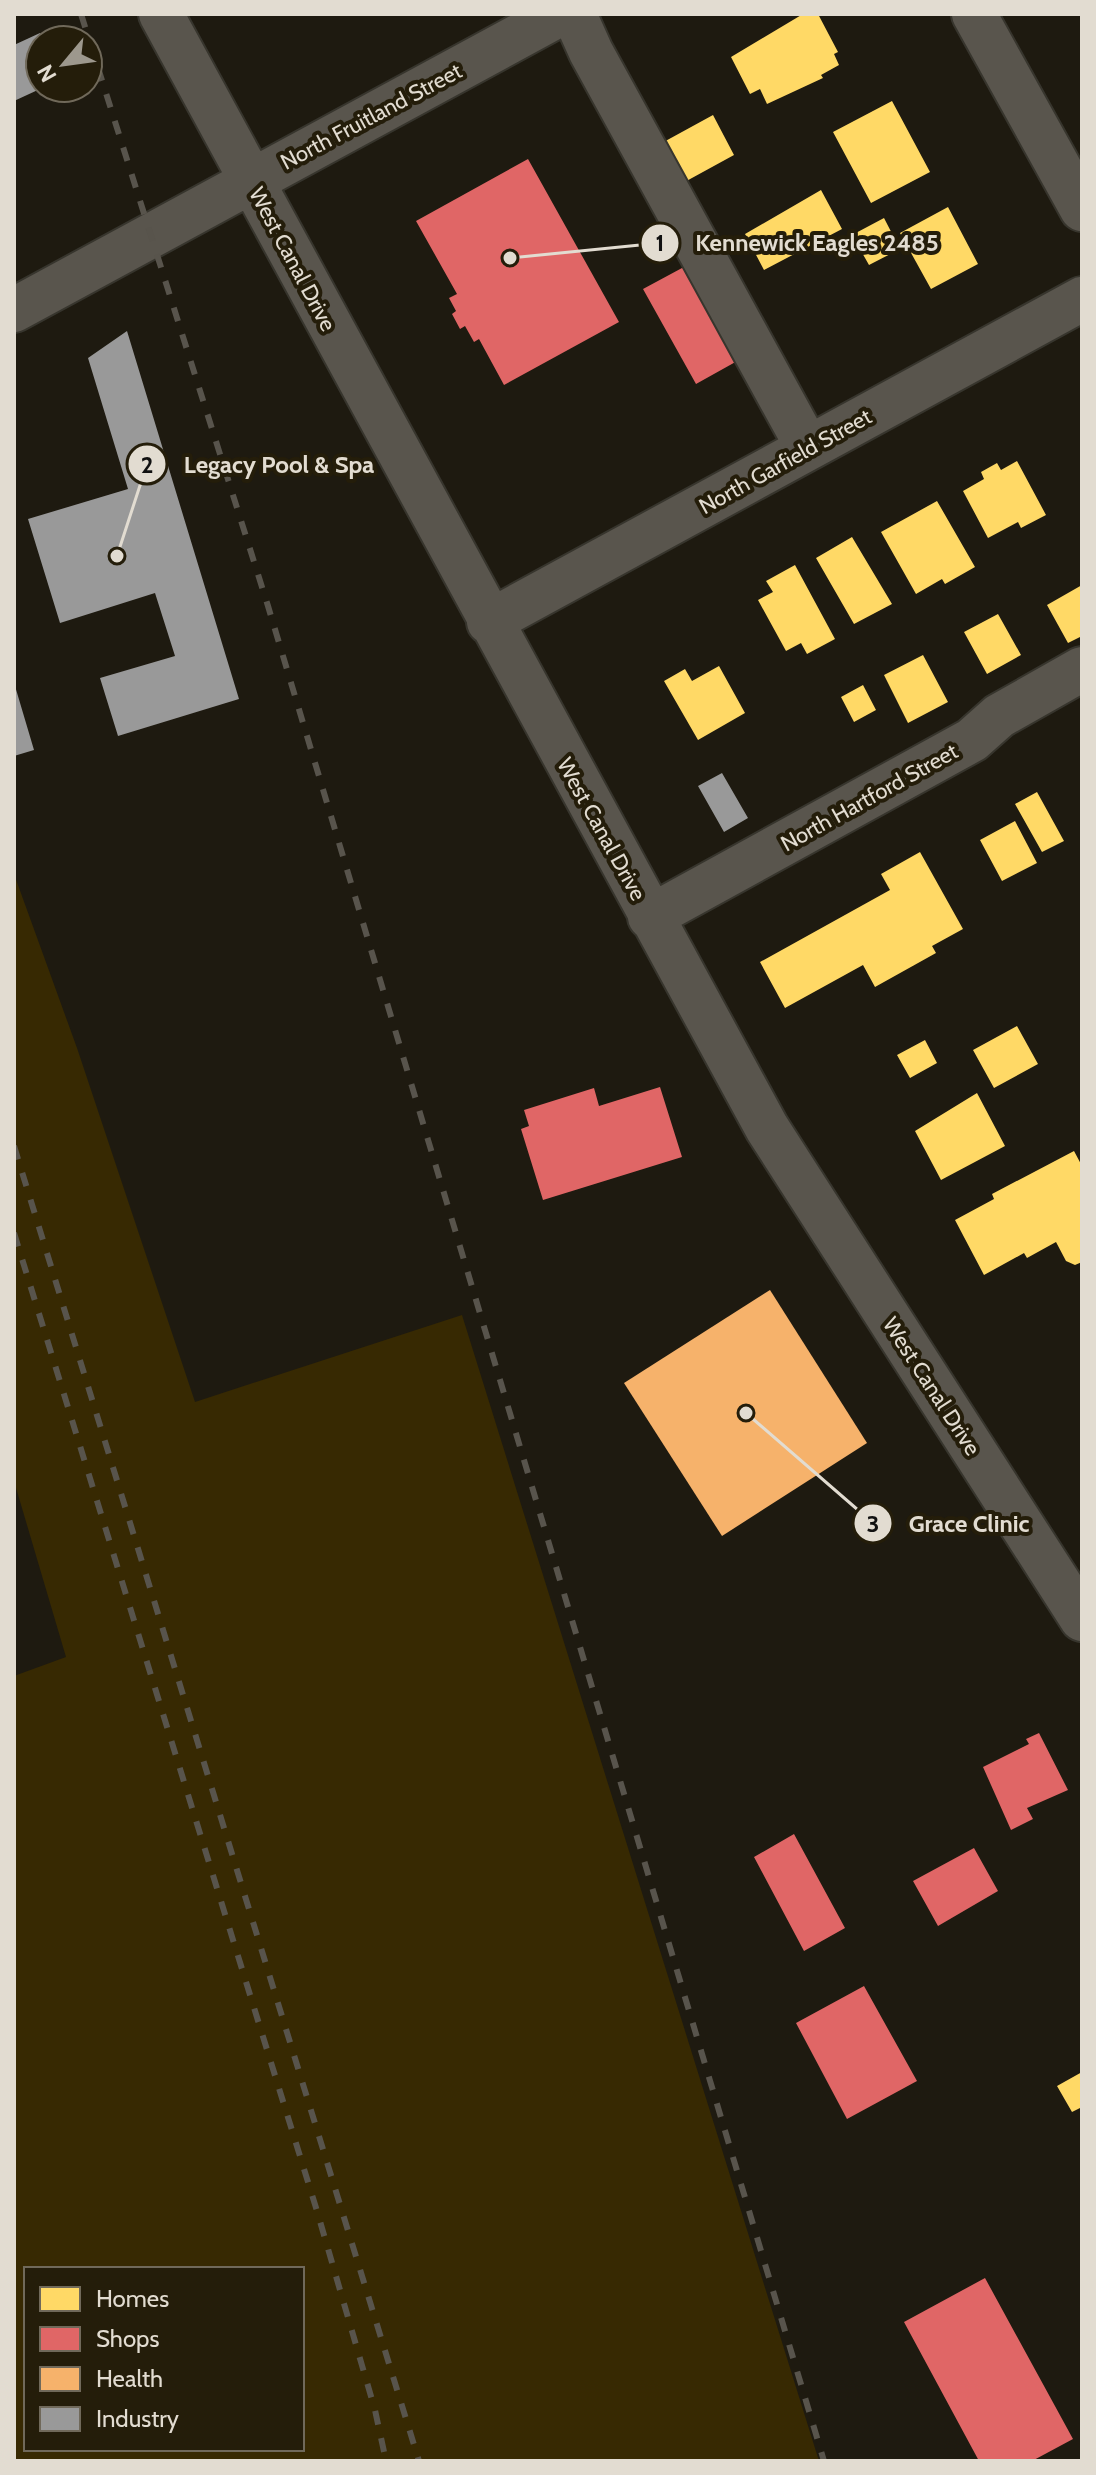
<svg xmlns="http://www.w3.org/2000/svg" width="1096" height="2475" font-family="Cabin,sans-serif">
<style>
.green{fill:#372902;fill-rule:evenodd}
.homes{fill:#ffd966}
.shops{fill:#e06666}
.health{fill:#f6b26b}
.industry{fill:#999}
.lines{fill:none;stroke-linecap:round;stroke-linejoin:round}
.minor-casing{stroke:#37352d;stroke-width:48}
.minor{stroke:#59554d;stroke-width:44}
.rail{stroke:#58544c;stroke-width:6;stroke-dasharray:14 14;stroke-linecap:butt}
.labels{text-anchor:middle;stroke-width:8;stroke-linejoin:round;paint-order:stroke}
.street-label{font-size:22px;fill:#e2dcd1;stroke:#241d0a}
.leader{fill:none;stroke:#e2dcd1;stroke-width:3}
.callout-dot{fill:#e2dcd1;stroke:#241d0a;stroke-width:3}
.mark-label{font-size:24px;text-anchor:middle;font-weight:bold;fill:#111}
.callout-label{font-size:24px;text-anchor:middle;font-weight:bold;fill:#e2dcd1;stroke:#241d0a;stroke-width:8;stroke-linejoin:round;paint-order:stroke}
</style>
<rect width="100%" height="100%" fill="#1e1a10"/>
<path class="green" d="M14,874L77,1048L195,1402L462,1315L819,2461H14V1676L66,1657L14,1481ZM26,2269H302V2449H26Z"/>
<path class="homes" d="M803,14H818L838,52L834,54L839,65L821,75L823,78L767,104L760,89L750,94L731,57Z
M892,101L930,172L871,203L833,132Z
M713,115L734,155L681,184L660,144Z
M821,190L842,229L764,270L745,234Z
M948,207L978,264L931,289L900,233Z
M884,218L900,249L869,265L852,235Z
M1017,461L1046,515L1021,528L1018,522L988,538L963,491L984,479L981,472L997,463L1001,470Z
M937,501L975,567L945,584L942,579L916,594L881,532Z
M852,537L892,604L854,624L816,558Z
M795,565L835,639L807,654L801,643L786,651L758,600L773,592L766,581Z
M1082,585V636L1068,643L1047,605Z
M998,614L1021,655L987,674L964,632Z
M923,655L948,702L908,723L884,675Z
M719,666L745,713L698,740L664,681L685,669L692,681Z
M863,685L876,710L854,722L841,697Z
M1037,792L1064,841L1042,852L1015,804Z
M1015,821L1037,863L1002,881L980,840Z
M920,852L963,929L932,946L936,953L875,987L863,965L785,1008L760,962L890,890L881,874Z
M1017,1026L1038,1064L994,1088L973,1050Z
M925,1040L937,1063L910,1078L897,1055Z
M977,1093L1005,1146L941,1180L915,1131Z
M1074,1151L1082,1166V1262L1075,1265L1066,1261L1056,1242L1027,1258L1024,1253L984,1275L955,1220L994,1199L992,1194Z
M1082,2072V2107L1072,2112L1057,2086Z"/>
<path class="shops" d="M528,159L619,322L504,385L479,339L474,342L465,326L460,329L452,314L456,311L449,298L457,294L416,221Z
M695,261L748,355L696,384L643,289Z
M660,1087L682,1157L543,1200L521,1129L529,1126L524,1110L594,1088L599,1106Z
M1039,1733L1068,1790L1027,1808L1033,1819L1011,1830L983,1767L1029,1744L1026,1739Z
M794,1834L845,1928L804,1951L754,1857Z
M974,1848L998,1891L938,1926L913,1881Z
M864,1986L917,2081L847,2119L796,2023Z
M985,2278L1073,2439L1032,2461H979L904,2322Z"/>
<path class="health" d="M770,1290L867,1443L722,1536L624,1383Z"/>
<path class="industry" d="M40,33L44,40H40V89L14,101V45Z
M127,331L239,699L118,736L100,678L175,656L155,593L60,623L28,519L128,489L88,358Z
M15,686L34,750L14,756V687Z
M722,773L748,818L724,832L698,786Z"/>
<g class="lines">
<defs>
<path id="minor" d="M161,14L767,1128L1082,1619
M574,14L591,52L808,448
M974,14L1082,209
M14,310L560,14
M489,622L1082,299
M650,917L972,740L999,716L1082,669"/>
</defs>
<use href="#minor" class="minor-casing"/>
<use href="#minor" class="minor"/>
<path class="rail" d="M81,14L268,606L824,2461
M14,1146L419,2461
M14,1233L317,2211L375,2410L386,2461"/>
</g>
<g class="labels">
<g class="street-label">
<text transform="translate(371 116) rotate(-28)" y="8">North Fruitland Street</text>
<text transform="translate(293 259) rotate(62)" y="8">West Canal Drive</text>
<text transform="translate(785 461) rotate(-29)" y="8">North Garfield Street</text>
<text transform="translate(869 797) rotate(-29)" y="8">North Hartford Street</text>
<text transform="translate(602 829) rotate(61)" y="8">West Canal Drive</text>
<text transform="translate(932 1386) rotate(57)" y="8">West Canal Drive</text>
</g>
</g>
<path class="leader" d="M510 258L660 243M117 556L147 464M746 1413L873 1523"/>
<g class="callout-dot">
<circle cx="510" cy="258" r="8"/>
<circle cx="117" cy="556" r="8"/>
<circle cx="746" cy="1413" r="8"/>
<circle cx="660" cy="243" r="20"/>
<circle cx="147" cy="464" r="20"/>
<circle cx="873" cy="1523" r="20"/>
</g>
<g class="mark-label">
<text x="660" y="251">1</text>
<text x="147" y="473">2</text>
<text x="873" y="1532">3</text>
</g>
<g class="callout-label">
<text x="817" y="251">Kennewick Eagles 2485</text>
<text x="279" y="473">Legacy Pool &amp; Spa</text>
<text x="969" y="1532">Grace Clinic</text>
</g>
<rect width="1096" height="2475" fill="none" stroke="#e2dcd1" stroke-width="32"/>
<rect x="24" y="2267" width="280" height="184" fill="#241d0a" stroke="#70695a" stroke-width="2"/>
<rect x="40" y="2287" width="40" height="24" fill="#ffd966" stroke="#70695a" stroke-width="2"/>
<text x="96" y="2307" font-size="24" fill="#e2dcd1">Homes</text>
<rect x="40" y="2327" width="40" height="24" fill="#e06666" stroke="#70695a" stroke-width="2"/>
<text x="96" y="2347" font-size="24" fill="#e2dcd1">Shops</text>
<rect x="40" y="2367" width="40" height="24" fill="#f6b26b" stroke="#70695a" stroke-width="2"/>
<text x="96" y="2387" font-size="24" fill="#e2dcd1">Health</text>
<rect x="40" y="2407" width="40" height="24" fill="#999999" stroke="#70695a" stroke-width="2"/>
<text x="96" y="2427" font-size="24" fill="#e2dcd1">Industry</text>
<g transform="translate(64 64) rotate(241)"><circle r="38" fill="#241d0a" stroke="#70695a" stroke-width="2"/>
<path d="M0-6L14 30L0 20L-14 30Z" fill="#9d988d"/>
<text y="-12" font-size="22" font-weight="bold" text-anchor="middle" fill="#e2dcd1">N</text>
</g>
</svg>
